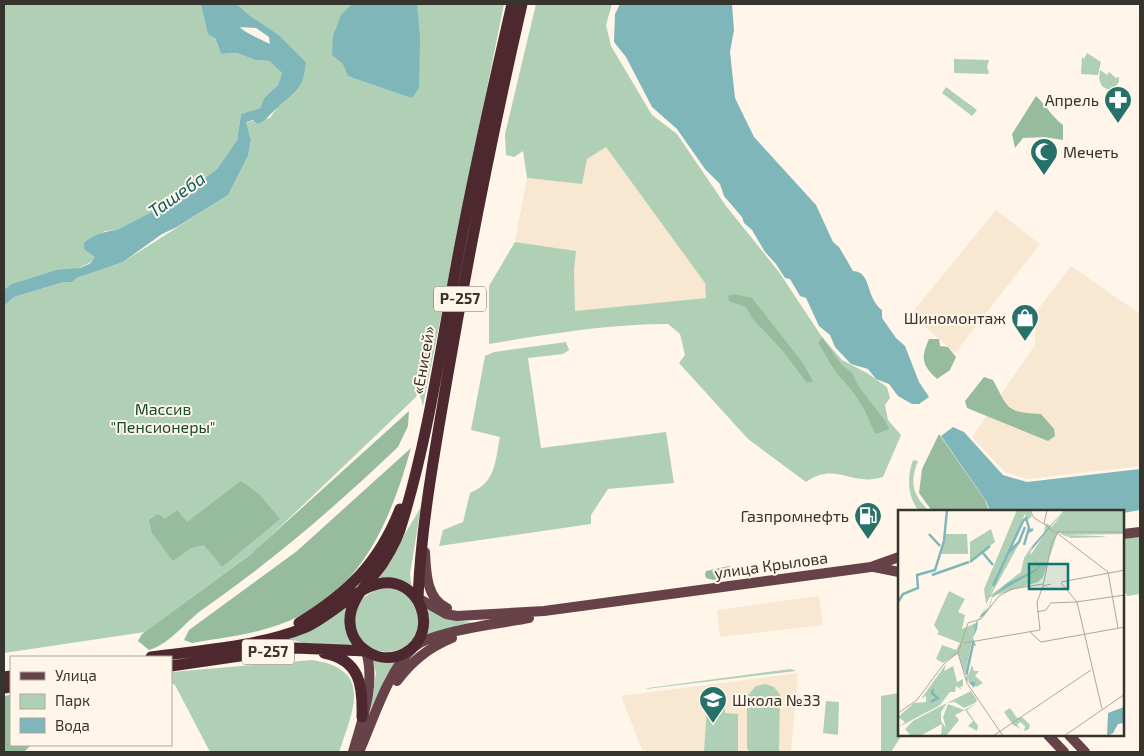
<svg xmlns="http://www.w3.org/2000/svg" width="1144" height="756" font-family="'Exo 2',sans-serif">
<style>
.built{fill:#f8e7d1}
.green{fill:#b0d0b5}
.forest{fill:#96bb9d}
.water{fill:#7eb6ba;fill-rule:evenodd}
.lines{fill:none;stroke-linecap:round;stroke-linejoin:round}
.river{stroke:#7eb6ba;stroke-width:10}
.major{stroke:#674349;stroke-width:10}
.highway{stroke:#4e282f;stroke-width:11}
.labels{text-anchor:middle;stroke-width:4;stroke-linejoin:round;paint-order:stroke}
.shield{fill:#fff5e9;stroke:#736d65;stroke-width:1}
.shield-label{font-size:15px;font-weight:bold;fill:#37332d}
.poi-label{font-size:16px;fill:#37332d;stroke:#fff5e9;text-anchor:end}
.street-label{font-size:16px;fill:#37332d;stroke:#fff5e9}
.park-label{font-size:16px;fill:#144d26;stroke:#fff5e9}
.water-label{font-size:18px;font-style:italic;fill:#0f5e63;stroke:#fff5e9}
.inset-river{fill:none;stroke:#7eb6ba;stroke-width:2.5}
.inset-road{fill:none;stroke:#afa79e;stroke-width:1}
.view{fill:#0f766e;fill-opacity:0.15;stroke:#0f766e;stroke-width:2.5}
.inset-edge{fill:none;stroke:#37332d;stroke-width:2.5}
</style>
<rect width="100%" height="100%" fill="#fff5e9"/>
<path class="built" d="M606,146L705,283L706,298L575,311L574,270L576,251L515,242L527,178L581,184L587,159Z
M996,210L1040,244L955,353L911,314Z
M1071,266L1140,314V466L1027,479L1005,472L972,437L1035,345L1036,312Z
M819,596L823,625L720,637L717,610Z
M798,673L791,752H643L621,696Z"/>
<path class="green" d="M4,4H201L221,54L237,53L255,60L269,61L282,73L278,85L264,98L260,108L241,114L237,140L217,169L195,188L145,216L117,230L105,231L94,239L95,260L75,270H56L11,284L4,290Z
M237,4H504L423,406L418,389L416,397L256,550L145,632L4,653V306L14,297L64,282H72L77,278L123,262L228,195L248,156L251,140L246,122L270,118C285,93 303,99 306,62L279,35L249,15Z
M536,4H612L606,25L611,46L652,115L677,134L726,206L779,272L822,337L842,360L867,373L887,387L890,398L885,405L888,420L901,435L883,477C851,487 836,461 806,482L748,439L679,363L685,355L680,334L668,324C608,324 549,334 489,344V286L515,242L576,251L574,270L575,311L706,298L705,283L606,147L587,159L582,184L527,178L523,151L514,157L506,155L505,134Z
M1087,53L1101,62L1098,75L1081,74L1082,57L1084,59Z
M954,59L989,60L987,67L989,72L988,74L954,73Z
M1100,70L1107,75L1109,72L1116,78L1119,77V82L1113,90C1100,89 1098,82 1100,70Z
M946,87L977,110L972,116L942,93Z
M566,342L569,350L563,354L528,358L541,448L666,432L674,483L608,489L591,515V524L439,546L443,530L463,522L470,493C496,482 495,462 500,437L471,430L485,356L494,352Z
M913,460L918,461C909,483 913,495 929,511H919C907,496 907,477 913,460Z
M421,507L410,574L412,588L373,582L388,562Z
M1140,537V594L1127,596L1126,593L1123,594V539Z
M355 620a32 32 0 1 1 64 0a32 32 0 1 1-64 0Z
M349,604L355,646L304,643L290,639Z
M426,607C441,618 454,620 471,622L426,635Z
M372,658L396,660L386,676L370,711L376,673Z
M312,660C374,669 353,710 339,752H210L175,685L171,683V672Z
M791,669L796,671L646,689L648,688Z
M765,684L774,687L780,695L779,752H750L747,748V696L756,686Z
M899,693V735H902L891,752L881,751V696Z
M826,701L839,702L838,735L823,733Z
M707,707H725V713L738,714V752H704Z"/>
<path class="forest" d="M1036,96C1046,105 1052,117 1063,125V140L1044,137L1023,138L1015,148L1012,134Z
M734,294L752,298L802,362L813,381L807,383L783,351L752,318L746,307L729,301L728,296Z
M822,337L841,364L852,373L859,387L886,422L889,429L876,434C870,425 868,415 862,406C856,395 848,385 839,376C831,367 825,353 818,343Z
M929,339H939L940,346L948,347L956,357L950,370L937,379C921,364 921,358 929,339Z
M984,377L993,380C1009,410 1006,412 1041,414L1054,429L1055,436L1048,441L967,408L965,401Z
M409,411L408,426L398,447C337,505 275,559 206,607C186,620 172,643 149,650L138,641L142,634L251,554Z
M939,434L985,500L989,511H932L919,493L922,469Z
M411,448C390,523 359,598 278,625C250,635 221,638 192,643L184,640L189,630L297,551Z
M241,481L259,494L280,519L222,567L204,545L191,548L173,561L152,533L149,520L158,514L165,519L177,510L187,522Z
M729,566L737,571L735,576L713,580L706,578L705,575L706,571Z
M11,695V745H31L24,752H4V696Z"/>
<path class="water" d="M201,4H237L249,15L279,35L306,62C304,90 294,92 276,109C269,115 267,120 258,124L253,120L246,122L251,140L248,156L228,195L177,227L162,234L123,262L77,278L72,282H64L14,297L4,306V290L11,284L56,270L80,268L91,263L95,257L84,249V243C92,235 106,231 117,230L181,197L217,169L237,140L241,114L260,108L264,98L278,85L282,73L269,61L255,60L237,53L221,54L215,38L208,34ZM239,27L256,28L269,37L270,45C257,52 244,43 238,32Z
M352,4H417L420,38L419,88L412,98L348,76L343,64L332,55L333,36L341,15Z
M620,4H732L734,30L730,52L735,98L754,137L816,205L833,242L839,247L853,271C872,272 865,297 882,310V318L896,338L905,346L919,382L929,397L919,404H912L898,396L889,384L876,379L868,369L851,364L835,347L830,335L819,326L806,298L800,296L790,279L785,278L776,264L765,252L752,230L744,223L742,217L724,196L720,184L705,169L677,129L652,107L626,57L614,42L615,14Z
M953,427L964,432L1003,475L1027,482L1140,469V510L1123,513L990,511L986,501L941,436Z"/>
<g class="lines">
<path class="river" d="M217,4C236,38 244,37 278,53"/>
<path class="major" d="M1123,534L1140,532
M425,552C426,571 426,599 447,608
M874,567L899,572
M418,598L446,614L457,616L544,611L871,567L899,557
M397,681C412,661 428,648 452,638
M1048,735L1064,752
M1069,735L1085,752
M353,752C362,720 376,685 366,651
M359,752C373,721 388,670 414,647C432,631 503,623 529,618"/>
<path class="highway" d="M418,598C421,526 434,456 446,385C468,257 493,130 522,4
M299,623C348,593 379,563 400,509
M324,653C360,660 363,685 362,717
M151,657C201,650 256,647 304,628C328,618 355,589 378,584C419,574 442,632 405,653C382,666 352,650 350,623C348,599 371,581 383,563C392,549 399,536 403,520C428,437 440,352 456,267C472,179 492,91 512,4
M171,666L295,648L366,651
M4,677L11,676
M4,688L11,687"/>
</g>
<defs>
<symbol id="pharmacy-pin" viewBox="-11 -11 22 30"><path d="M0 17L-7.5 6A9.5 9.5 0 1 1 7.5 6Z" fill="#27716b" stroke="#fff5e9"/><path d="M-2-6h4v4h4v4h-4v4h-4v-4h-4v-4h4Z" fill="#fff"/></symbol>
<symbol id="mosque-pin" viewBox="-11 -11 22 30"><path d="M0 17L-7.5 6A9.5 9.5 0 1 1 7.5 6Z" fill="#27716b" stroke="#fff5e9"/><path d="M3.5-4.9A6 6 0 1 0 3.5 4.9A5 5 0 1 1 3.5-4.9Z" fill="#fff"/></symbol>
<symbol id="shop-pin" viewBox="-11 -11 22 30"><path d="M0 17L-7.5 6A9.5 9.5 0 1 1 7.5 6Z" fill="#27716b" stroke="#fff5e9"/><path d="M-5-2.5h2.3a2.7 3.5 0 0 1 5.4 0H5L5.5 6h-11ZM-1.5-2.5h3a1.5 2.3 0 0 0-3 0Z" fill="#fff"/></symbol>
<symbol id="fuel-pin" viewBox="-11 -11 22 30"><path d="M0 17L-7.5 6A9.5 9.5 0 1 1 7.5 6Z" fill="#27716b" stroke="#fff5e9"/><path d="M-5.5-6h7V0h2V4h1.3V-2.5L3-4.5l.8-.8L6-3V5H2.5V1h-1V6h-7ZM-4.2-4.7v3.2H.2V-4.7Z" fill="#fff"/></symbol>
<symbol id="school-pin" viewBox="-11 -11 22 30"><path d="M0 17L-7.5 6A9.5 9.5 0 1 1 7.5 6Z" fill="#27716b" stroke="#fff5e9"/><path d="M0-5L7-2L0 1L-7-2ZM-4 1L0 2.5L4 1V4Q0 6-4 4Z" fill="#fff"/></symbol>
</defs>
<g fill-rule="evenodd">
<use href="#pharmacy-pin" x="1102" y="84" width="32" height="43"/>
<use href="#mosque-pin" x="1028" y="136" width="32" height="43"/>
<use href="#shop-pin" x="1009" y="302" width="32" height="43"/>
<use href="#fuel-pin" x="852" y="500" width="32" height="43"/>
<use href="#school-pin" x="697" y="684" width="32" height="43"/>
</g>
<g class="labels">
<g class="shield">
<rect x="434" y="286.5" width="52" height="25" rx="4"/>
<rect x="242" y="639.5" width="52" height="25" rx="4"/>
</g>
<g class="shield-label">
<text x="460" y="304">Р-257</text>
<text x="268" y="657">Р-257</text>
</g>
<g class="poi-label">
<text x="1099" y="106">Апрель</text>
<text x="1063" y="158" text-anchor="start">Мечеть</text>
<text x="1006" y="324">Шиномонтаж</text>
<text x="849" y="522">Газпромнефть</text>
<text x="732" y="706" text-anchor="start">Школа №33</text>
</g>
<g class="street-label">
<text transform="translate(423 360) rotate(-80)" y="6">«Енисей»</text>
<text transform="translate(771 565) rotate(-8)" y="6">улица Крылова</text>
</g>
<g class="park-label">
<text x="163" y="415">Массив<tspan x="163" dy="18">"Пенсионеры"</tspan></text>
</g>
<g class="water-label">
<text transform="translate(177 195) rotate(-35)" y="6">Ташеба</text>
</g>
</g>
<g transform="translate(898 510)">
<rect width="226" height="226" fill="#fff5e9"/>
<path d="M119,0H132L134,6L130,10L127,4L89,90L114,38L121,34L93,85L123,62L126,48L135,34L131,45L132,46L145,26L148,13L154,17L166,0H226V24L165,25L202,26L209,27L171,28L172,26L170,27L168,26L165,25L160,22L145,67L140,72L92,87L88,94L86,79ZM93,19L97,32L72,51V32ZM48,24H69L70,44H43ZM51,81L67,89L60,102L67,105L64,119L78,113L67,164L60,144L45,153L38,149L44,135L58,140L62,133L39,124L41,122L36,115ZM48,154L46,161L55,156L59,172L65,169V164V176L62,177L64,180L58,176L57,182H52L42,195L1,217L7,212L0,207L16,193L28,192V186L23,189ZM74,155L76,161H81L77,166L85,173L78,177L69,168ZM73,181L79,190L77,193L66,198L57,192L49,193L43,202V211L48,218L45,207L50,194L66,200L79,193L69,200L80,216L79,221L70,216L75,211L67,200L57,205L61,210L48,226H43L44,214L22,226H13L7,219L15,211L41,197ZM112,198L119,208L124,207L132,215L131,219L126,221L127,216L122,212L119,215L123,219L115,215L106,202Z" fill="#b0d0b5"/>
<path d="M166,0L133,41L132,47L142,56L139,60L101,82L94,88L92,96L86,105L80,109L79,119L75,128L78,136L76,135L69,168L71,172L73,168L72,172H77L76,178L68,169L69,164L67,165L78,114L75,121L76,116L91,92L84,104L91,97L94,87L110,73L139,59L141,56L131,46L135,35ZM226,197V213L220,214L215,223L226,218L209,226L210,203Z" fill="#7eb6ba"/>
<path class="inset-river" d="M125,11L128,8L132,21L135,19M31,24L42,36M126,35L131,18M85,43L95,55M110,43L121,32L127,17M72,52L92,36M34,65L71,52M95,76L125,11M0,92L5,84L20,78L19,65L37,60L46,31L49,0M33,192L40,188L34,183L35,179"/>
<path class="inset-road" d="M132,0L136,8L146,14M149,0L146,14L157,23M158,22H227M159,23L210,62L220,118M163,72L227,60M163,73L179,92L204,199M145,76L154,32L161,21M152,93L178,92L227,85M139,102L148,100L152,94M132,122L143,132L227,117M66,133L142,120L139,92L145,76L153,74M0,203L19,190L45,155L60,142M95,226L193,160M105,226L69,173L60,143L70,113L83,109L101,86L114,79L145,74M166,226L227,184"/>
<path class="view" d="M131,54H170V79H131Z"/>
<rect width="226" height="226" class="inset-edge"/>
</g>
<rect width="1144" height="756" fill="none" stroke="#37332d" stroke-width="10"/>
<rect x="10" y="656" width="162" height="90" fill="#fff5e9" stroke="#afa79e"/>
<rect x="20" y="672" width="25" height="8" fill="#674349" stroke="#afa79e"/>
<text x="55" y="681" font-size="15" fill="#37332d">Улица</text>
<rect x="20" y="694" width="25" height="15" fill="#b0d0b5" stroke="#afa79e"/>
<text x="55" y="706" font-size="15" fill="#37332d">Парк</text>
<rect x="20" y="718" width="25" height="15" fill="#7eb6ba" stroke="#afa79e"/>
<text x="55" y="731" font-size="15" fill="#37332d">Вода</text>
</svg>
